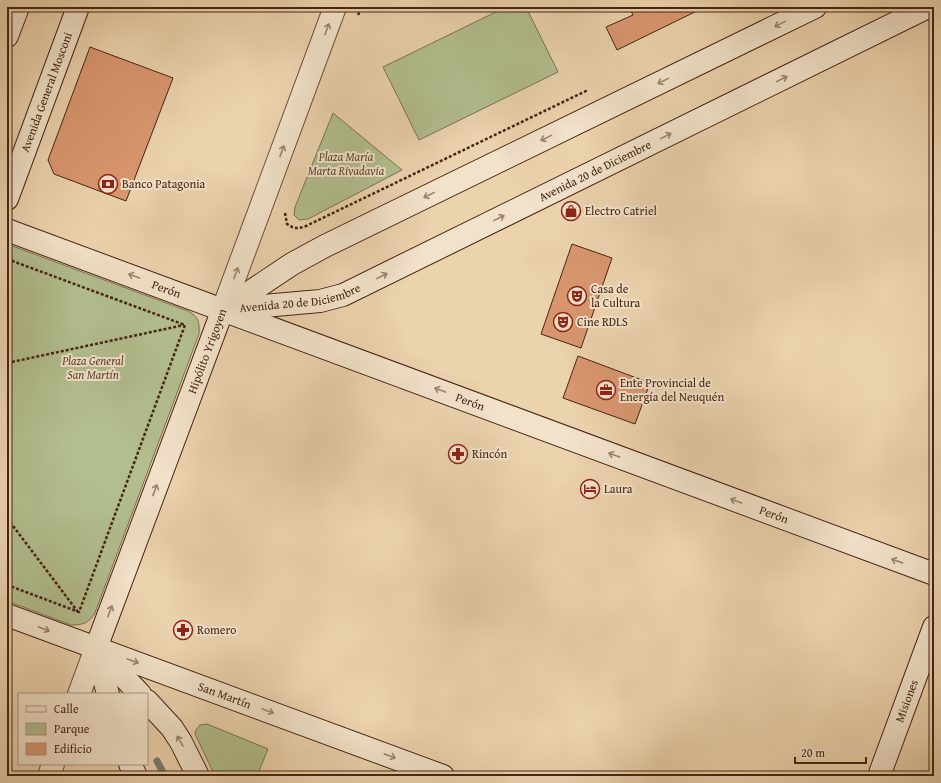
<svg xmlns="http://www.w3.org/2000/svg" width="941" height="783" font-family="'Gentium Book Plus',serif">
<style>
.green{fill:#b2be8e;stroke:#7c7151}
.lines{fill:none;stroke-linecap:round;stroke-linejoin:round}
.stream{stroke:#787c72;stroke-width:7}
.building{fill:#da9770;stroke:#472414}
.street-casing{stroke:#70503a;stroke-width:24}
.secondary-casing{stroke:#472414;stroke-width:24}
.path{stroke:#472414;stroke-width:2.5;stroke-dasharray:3 2;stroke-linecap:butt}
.street{stroke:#f2e2ca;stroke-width:22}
.secondary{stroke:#f2e2ca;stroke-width:22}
.oneway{stroke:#9c836f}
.labels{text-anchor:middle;stroke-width:4;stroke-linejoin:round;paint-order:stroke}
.street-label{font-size:12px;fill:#472414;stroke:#f2e2ca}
.park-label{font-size:12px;font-style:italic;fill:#5c432c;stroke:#f2e2ca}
.poi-label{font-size:12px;fill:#472414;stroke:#f2e2ca;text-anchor:start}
</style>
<rect width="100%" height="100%" fill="#ebd3ae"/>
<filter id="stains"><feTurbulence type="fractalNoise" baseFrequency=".005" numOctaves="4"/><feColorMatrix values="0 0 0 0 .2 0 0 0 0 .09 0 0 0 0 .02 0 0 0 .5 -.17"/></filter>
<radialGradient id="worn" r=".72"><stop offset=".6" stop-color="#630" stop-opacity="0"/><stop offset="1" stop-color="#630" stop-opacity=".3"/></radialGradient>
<path class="green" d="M506,7H526L558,72L419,140L383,67Z
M333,113L402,170L308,219L299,220L294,215L295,207Z
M7,244L188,311C198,316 200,322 199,334L95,613C89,623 83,625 71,625L7,601Z
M207,724L268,749L257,776H215L195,734L196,730L200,725Z"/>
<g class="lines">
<path class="stream" d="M157,761L165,776"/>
</g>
<path class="building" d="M629,7H705L617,50L606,27L633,15Z
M90,47L173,78L126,201L54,174L48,160Z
M572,244L612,258L581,348L541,334Z
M578,356L650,383L635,424L563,398Z"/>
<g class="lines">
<defs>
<path id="street" d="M223,309L335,7
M79,694L96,648
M49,776L53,764"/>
<g id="secondary">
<path d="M7,36L18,7"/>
<path id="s1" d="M7,199L78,7"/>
<path id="s2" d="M7,230L934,574"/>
<path d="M226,308L292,264L325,246L815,7"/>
<path id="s3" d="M230,309L320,301L343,295L928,7"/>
<path id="s4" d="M7,615L443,776"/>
<path id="s5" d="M96,648L223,309"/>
<path d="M96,649L108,694"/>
<path d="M100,652L140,694"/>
<path d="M147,701L172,728L181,742L198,776"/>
<path d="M130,764L136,776"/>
<path id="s6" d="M879,776L934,627"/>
</g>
</defs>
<use href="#street" class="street-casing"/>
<use href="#secondary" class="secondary-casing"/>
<path class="path" d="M358,15L362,7
M285,213L287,224C294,229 298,229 306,226L588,90
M7,259L185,325L79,612L7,585
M7,363L184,325
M7,518L78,612"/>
<use href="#street" class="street"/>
<use href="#secondary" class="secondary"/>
</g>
<defs><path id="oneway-shaft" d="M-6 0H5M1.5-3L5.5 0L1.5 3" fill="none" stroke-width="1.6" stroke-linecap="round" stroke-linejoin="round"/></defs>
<g class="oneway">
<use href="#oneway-shaft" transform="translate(780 24) rotate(154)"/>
<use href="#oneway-shaft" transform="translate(327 29) rotate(-70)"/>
<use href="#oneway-shaft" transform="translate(782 79) rotate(-26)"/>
<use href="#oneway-shaft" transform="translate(663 81) rotate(154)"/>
<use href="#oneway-shaft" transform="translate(666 136) rotate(-26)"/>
<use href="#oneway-shaft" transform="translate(546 138) rotate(154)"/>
<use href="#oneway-shaft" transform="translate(282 151) rotate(-70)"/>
<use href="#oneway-shaft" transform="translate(429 195) rotate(154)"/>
<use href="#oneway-shaft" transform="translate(499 218) rotate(-26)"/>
<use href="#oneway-shaft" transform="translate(236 273) rotate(-70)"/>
<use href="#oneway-shaft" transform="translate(134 276) rotate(-160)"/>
<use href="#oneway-shaft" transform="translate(382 276) rotate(-26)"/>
<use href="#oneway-shaft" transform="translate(440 390) rotate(-160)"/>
<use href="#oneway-shaft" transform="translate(614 455) rotate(-160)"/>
<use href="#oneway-shaft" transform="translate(155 490) rotate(-69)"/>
<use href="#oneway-shaft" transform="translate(736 501) rotate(-160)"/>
<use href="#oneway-shaft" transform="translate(897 561) rotate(-160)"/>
<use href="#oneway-shaft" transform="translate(110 611) rotate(-69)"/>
<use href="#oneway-shaft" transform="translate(44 629) rotate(20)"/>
<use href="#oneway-shaft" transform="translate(133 661) rotate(20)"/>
<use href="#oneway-shaft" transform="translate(268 711) rotate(20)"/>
<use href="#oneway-shaft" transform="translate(180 741) rotate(-120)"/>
<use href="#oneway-shaft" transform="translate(390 756) rotate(20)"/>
</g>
<defs>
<symbol id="bank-ring" viewBox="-11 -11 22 22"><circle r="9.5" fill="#f2e2ca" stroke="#8f2418" stroke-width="1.5"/><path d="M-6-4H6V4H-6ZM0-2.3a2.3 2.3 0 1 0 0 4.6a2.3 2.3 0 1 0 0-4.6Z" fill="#8f2418"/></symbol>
<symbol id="shop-ring" viewBox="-11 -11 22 22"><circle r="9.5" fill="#f2e2ca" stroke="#8f2418" stroke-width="1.5"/><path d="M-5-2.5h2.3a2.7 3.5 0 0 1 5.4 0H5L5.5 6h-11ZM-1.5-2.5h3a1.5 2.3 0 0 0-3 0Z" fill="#8f2418"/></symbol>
<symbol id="theatre-ring" viewBox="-11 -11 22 22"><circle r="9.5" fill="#f2e2ca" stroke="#8f2418" stroke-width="1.5"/><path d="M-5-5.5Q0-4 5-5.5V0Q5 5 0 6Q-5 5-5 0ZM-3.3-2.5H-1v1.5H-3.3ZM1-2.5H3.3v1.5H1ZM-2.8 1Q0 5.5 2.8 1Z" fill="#8f2418"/></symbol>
<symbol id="office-ring" viewBox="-11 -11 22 22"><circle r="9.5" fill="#f2e2ca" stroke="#8f2418" stroke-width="1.5"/><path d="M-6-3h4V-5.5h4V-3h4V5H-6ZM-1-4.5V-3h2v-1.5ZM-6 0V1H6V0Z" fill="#8f2418"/></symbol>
<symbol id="pharmacy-ring" viewBox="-11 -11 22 22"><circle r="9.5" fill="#f2e2ca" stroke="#8f2418" stroke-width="1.5"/><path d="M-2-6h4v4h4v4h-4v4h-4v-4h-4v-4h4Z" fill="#8f2418"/></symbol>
<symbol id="hotel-ring" viewBox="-11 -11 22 22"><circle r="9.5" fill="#f2e2ca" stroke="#8f2418" stroke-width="1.5"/><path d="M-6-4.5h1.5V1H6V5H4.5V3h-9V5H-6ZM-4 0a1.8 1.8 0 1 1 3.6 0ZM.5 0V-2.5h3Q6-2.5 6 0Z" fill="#8f2418"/></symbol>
</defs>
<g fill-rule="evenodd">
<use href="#bank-ring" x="97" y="173" width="22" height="22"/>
<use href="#shop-ring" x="560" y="200" width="22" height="22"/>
<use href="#theatre-ring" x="566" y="285" width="22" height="22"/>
<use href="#theatre-ring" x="552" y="311" width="22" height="22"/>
<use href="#office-ring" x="595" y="379" width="22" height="22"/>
<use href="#pharmacy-ring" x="447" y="443" width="22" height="22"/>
<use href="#hotel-ring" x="579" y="478" width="22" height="22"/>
<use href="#pharmacy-ring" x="172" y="619" width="22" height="22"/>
</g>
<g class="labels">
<g class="street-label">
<text dy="4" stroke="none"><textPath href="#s1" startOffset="114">Avenida General Mosconi</textPath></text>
<text dy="4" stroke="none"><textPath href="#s3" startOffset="395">Avenida 20 de Diciembre</textPath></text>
<text dy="4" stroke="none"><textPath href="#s2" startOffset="170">Perón</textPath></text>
<text dy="4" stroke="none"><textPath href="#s3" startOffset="71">Avenida 20 de Diciembre</textPath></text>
<text dy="4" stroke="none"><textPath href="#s5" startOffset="317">Hipólito Yrigoyen</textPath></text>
<text dy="4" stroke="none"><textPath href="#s2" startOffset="494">Perón</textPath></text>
<text dy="4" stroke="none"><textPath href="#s2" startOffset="818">Perón</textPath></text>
<text dy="4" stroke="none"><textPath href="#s4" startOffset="232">San Martín</textPath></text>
<text dy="4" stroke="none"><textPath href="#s6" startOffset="80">Misiones</textPath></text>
</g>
<g class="park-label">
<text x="346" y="161">Plaza María<tspan x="346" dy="14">Marta Rivadavia</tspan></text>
<text x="93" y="365">Plaza General<tspan x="93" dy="14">San Martín</tspan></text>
</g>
<g class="poi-label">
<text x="122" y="188">Banco Patagonia</text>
<text x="585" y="215">Electro Catriel</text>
<text x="591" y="293">Casa de<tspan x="591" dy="14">la Cultura</tspan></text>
<text x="577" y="326">Cine RDLS</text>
<text x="620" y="387">Ente Provincial de<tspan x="620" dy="14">Energía del Neuquén</tspan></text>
<text x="472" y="458">Rincón</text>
<text x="604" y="493">Laura</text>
<text x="197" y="634">Romero</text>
</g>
</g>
<rect width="941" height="783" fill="none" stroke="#ebd3ae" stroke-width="24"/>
<rect x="8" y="8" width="925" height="767" fill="none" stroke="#472414" stroke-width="2"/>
<rect x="12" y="12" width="917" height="759" fill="none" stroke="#472414"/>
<rect x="18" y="693" width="130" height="72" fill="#f2e2ca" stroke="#ae9681"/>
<rect x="26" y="706" width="20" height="6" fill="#f2e2ca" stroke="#ae9681"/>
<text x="54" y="713" font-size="12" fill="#472414">Calle</text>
<rect x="26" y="723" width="20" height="12" fill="#b2be8e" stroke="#ae9681"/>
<text x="54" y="733" font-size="12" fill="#472414">Parque</text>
<rect x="26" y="743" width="20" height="12" fill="#da9770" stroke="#ae9681"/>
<text x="54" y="753" font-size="12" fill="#472414">Edificio</text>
<path d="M795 757v6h71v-6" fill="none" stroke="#472414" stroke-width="2"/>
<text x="801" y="757" font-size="12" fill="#472414" stroke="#f2e2ca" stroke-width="3" paint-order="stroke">20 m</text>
<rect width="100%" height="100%" filter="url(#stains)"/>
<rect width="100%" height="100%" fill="url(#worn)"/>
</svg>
